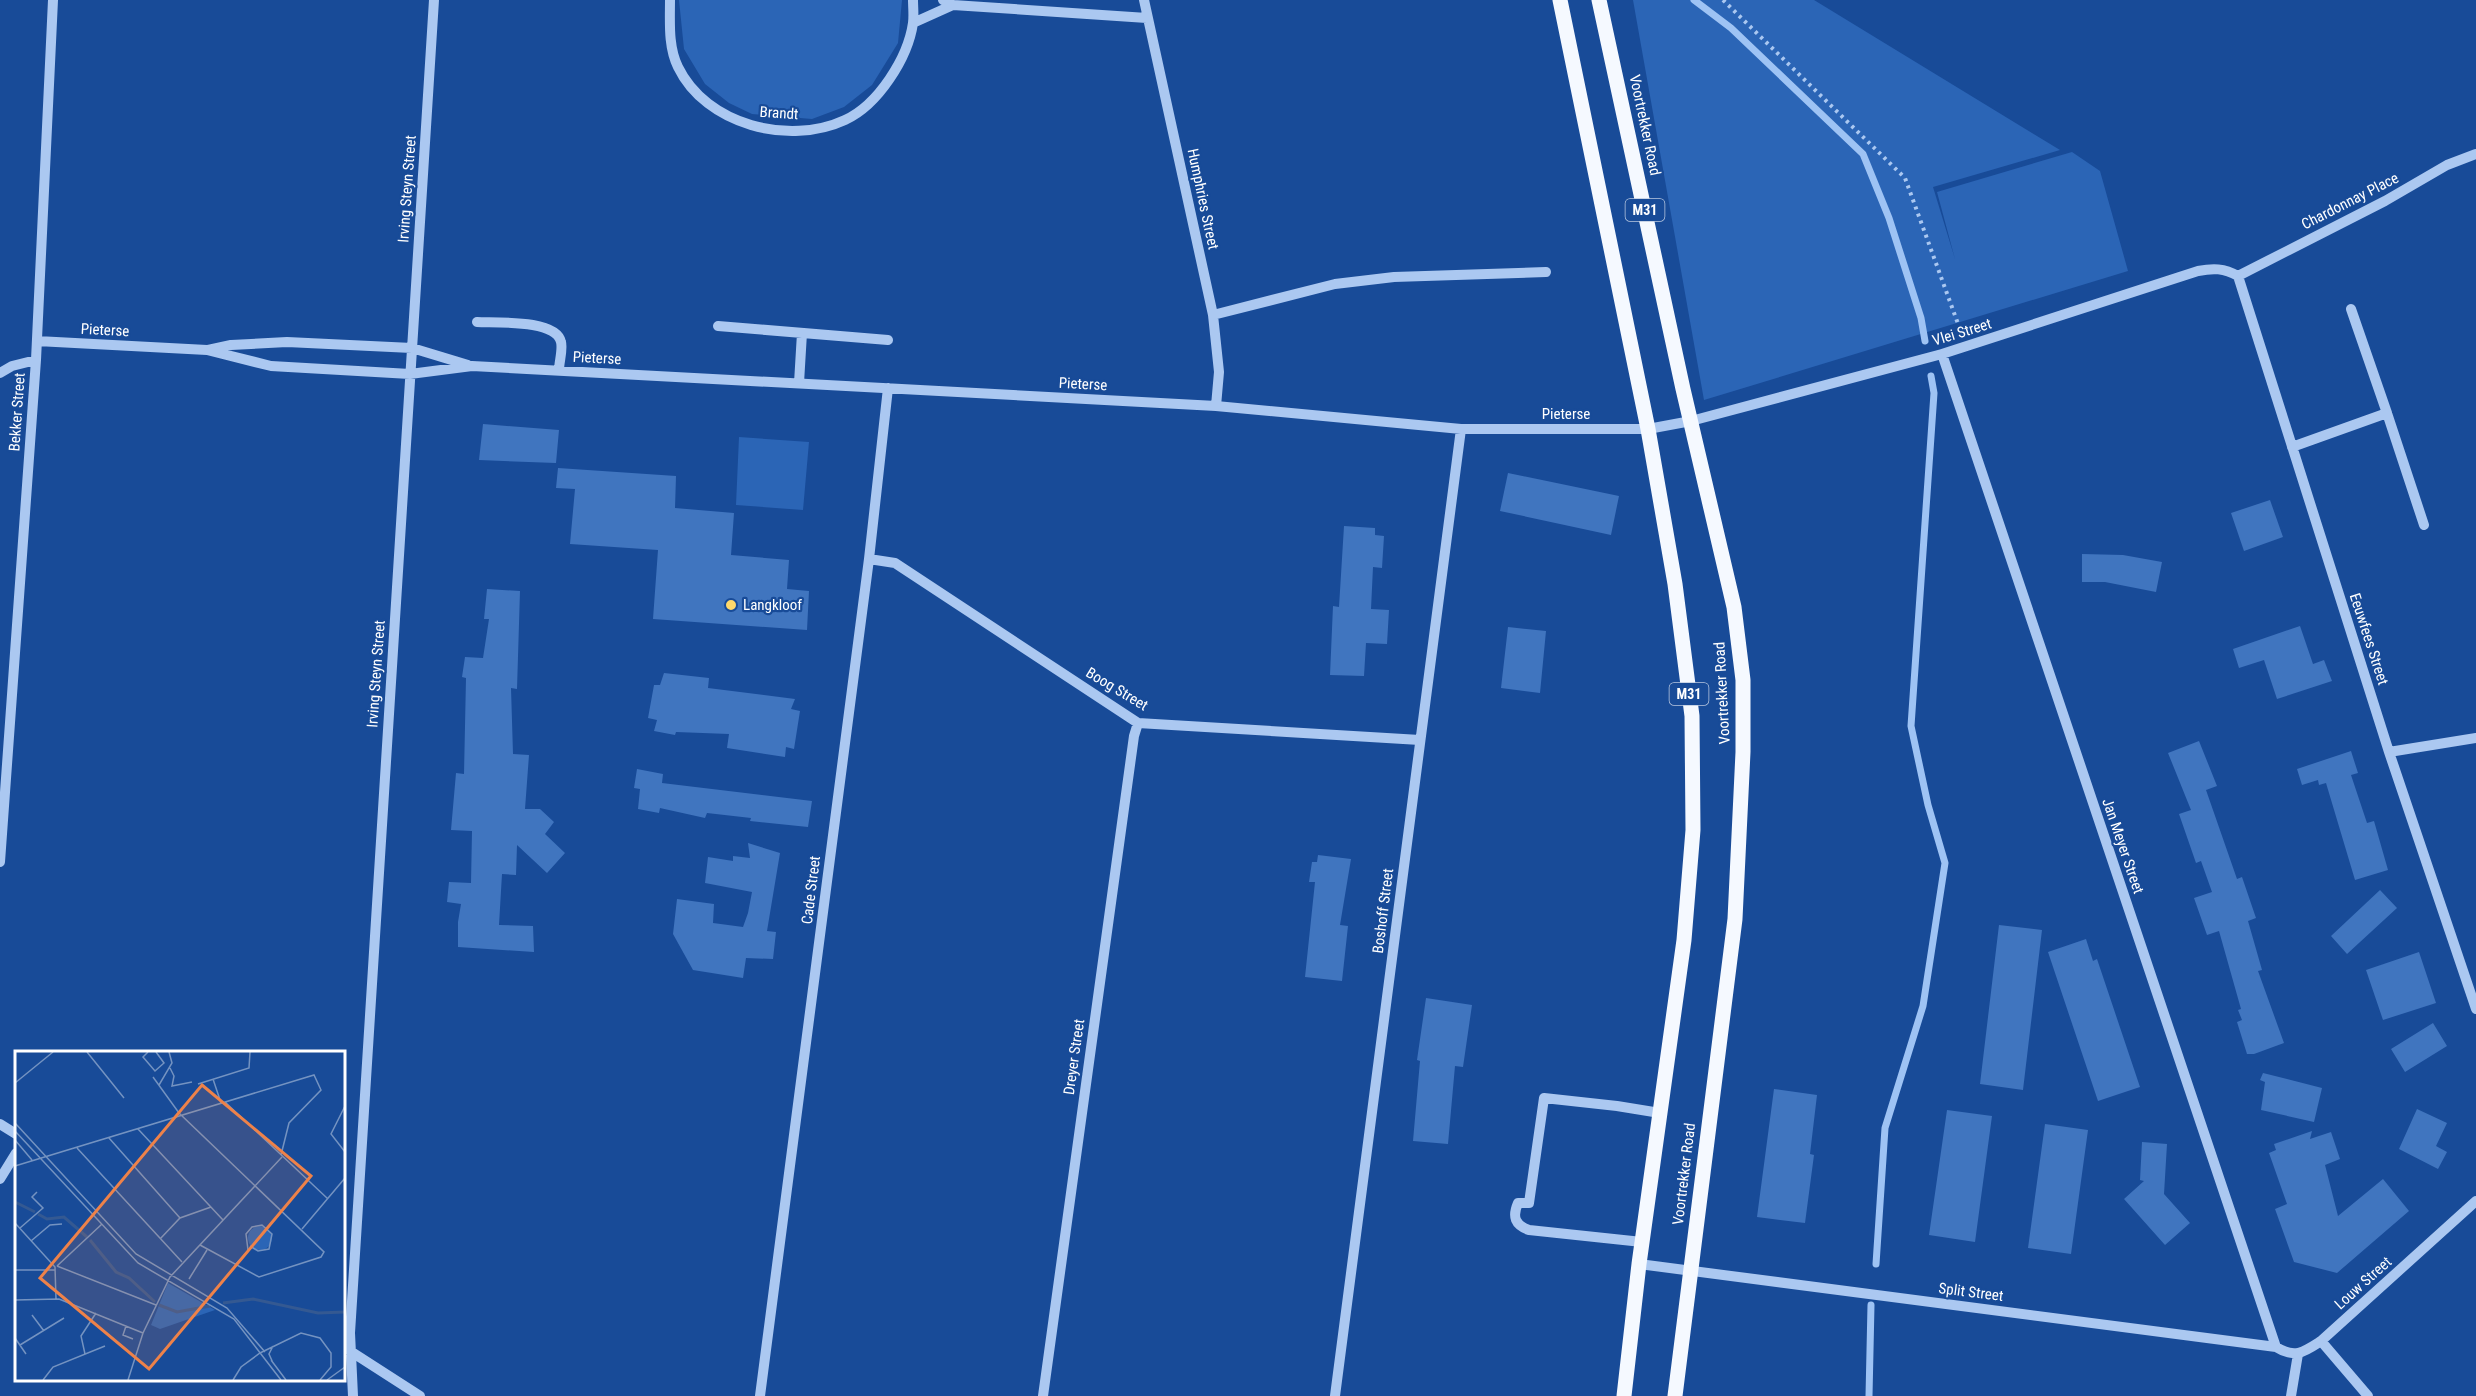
<svg xmlns="http://www.w3.org/2000/svg" width="2476" height="1396" font-family="'Roboto Condensed',sans-serif">
<style>
.green{fill:#2b65b6}
.lines{fill:none;stroke-linecap:round;stroke-linejoin:round}
.stream{stroke:#9ec3f4;stroke-width:7}
.building{fill:#4075bf}
.path{stroke:#abc8f1;stroke-width:4;stroke-dasharray:3 4.5;stroke-linecap:butt}
.minor{stroke:#abc8f1;stroke-width:10}
.major{stroke:#f5f9ff;stroke-width:15}
.poi-dot{fill:#ffd96b;stroke:#184b98;stroke-width:2}
.labels{text-anchor:middle;stroke-width:4.5;stroke-linejoin:round;paint-order:stroke}
.shield{fill:#184b98;stroke:#bac9e0;stroke-width:1.5}
.shield-label{font-size:14px;font-weight:bold;fill:#fff}
.street-label{font-size:15px;fill:#fff;stroke:#184b98}
.poi-label{font-size:15px;fill:#fff;stroke:#184b98;text-anchor:start}
.inset-river{fill:none;stroke:#345992;stroke-width:3}
.inset-road{fill:none;stroke:#7493c1;stroke-width:1.5}
.view{fill:#ee8249;fill-opacity:0.15;stroke:#ee8249;stroke-width:3}
.inset-edge{fill:none;stroke:#fff;stroke-width:3}
</style>
<rect width="100%" height="100%" fill="#184b98"/>
<path class="green" d="M679,0H902L898,43L872,85L844,107L812,119L752,114L729,103L705,84L684,49Z
M1633,0H1814L2060,150L1933,187L1955,259L1937,192L2072,152L2100,171L2128,271L1704,400Z
M739,437L809,442L803,510L736,505Z"/>
<g class="lines">
<path class="stream" d="M1694,0L1731,28L1863,154L1889,218L1921,318L1925,341
M1876,1264L1885,1128L1923,1006L1945,863L1928,805L1911,726L1934,393L1931,376
M1869,1396L1871,1305"/>
</g>
<path class="building" d="M483,424L559,430L556,463L479,460Z
M558,468L676,476L675,508L734,513L731,555L789,560L787,589L809,591L807,630L653,619L658,550L570,544L575,489L556,488Z
M1508,473L1619,496L1611,535L1500,511Z
M2270,500L2283,537L2244,551L2231,513Z
M1344,526L1375,528V535L1384,536L1382,568L1373,567L1371,609L1389,610L1387,644L1366,643L1364,676L1330,675L1333,606L1339,607Z
M2082,554L2123,555L2162,562L2156,592L2105,582H2082Z
M487,589L520,591L517,689L511,688L513,754L529,755L525,809H540L554,822L545,834L565,853L547,873L517,845L516,875L502,874L499,925L533,926L534,952L458,947V922L461,904L447,902L449,882L471,883L472,831L451,830L456,773L464,774L466,678L462,677L465,657L483,658L489,619H484Z
M2300,626L2313,664L2324,660L2332,681L2277,699L2264,660L2239,668L2233,649Z
M1508,627L1546,631L1540,693L1501,688Z
M664,673L709,678L708,688L795,699L791,709L800,711L794,749L786,747L785,757L727,748L729,734L676,732L675,735L654,731L657,720L648,718L654,685H660Z
M2199,741L2217,786L2206,790L2237,879L2242,877L2256,918L2248,921L2262,970L2258,971L2284,1043L2254,1054H2247L2237,1022L2242,1020L2238,1010L2241,1009L2219,931L2207,935L2194,898L2212,892L2201,861L2196,863L2179,814L2191,810L2168,753Z
M2351,751L2358,773L2351,775L2367,823L2374,821L2388,870L2355,880L2326,783L2319,785L2318,780L2302,785L2297,769Z
M637,769L663,774L662,783L812,801L808,827L750,821L751,818L707,813L705,818L660,808L659,813L638,809L640,789L634,788Z
M748,843L780,853L767,931L776,932L773,959L746,958L743,978L693,970L673,934L677,899L714,904L713,923L743,927L748,913L752,892L705,883L708,857L733,861V856L750,858Z
M1318,855L1351,859L1340,925L1348,926L1342,981L1305,977L1315,882H1309L1312,862H1317Z
M2380,890L2397,908L2347,954L2331,936Z
M1999,925L2042,930L2023,1090L1980,1084Z
M2086,939L2093,961L2097,959L2140,1087L2098,1101L2048,952Z
M2419,952L2436,1003L2383,1020L2366,970Z
M1426,998L1472,1005L1463,1067L1455,1066L1448,1144L1413,1141L1420,1061L1417,1060Z
M2433,1023L2447,1046L2405,1072L2391,1049Z
M2263,1073L2322,1088L2314,1122L2261,1110L2265,1082L2260,1080Z
M1774,1089L1817,1095L1810,1154L1814,1155L1805,1223L1757,1217Z
M2417,1109L2447,1123L2436,1146L2447,1152L2438,1169L2399,1149Z
M1947,1110L1992,1116L1975,1242L1929,1235Z
M2045,1124L2088,1130L2071,1254L2028,1248Z
M2312,1131L2310,1139L2331,1132L2340,1159L2325,1165L2338,1216L2383,1179L2409,1211L2337,1273L2294,1262L2275,1209L2287,1204L2269,1153L2276,1150L2274,1144Z
M2142,1142L2167,1144L2164,1194L2190,1223L2165,1245L2124,1199L2144,1181L2140,1180Z"/>
<g class="lines">
<path class="path" d="M1723,0L1905,178L1961,332"/>
<path class="minor" d="M670,0C670,22 668,47 678,67C706,125 789,146 845,120C878,105 908,58 913,23C914,16 913,7 913,0
M943,0L953,5L1147,18
M1144,0L1213,315L1219,372L1216,406
M913,23L953,5
M2238,276L2389,752L2476,1009
M2238,276L2385,201L2447,165L2476,154
M1213,315L1335,284L1394,277L1546,272
M477,322C496,323 556,319 561,342C563,350 559,362 559,370
M718,326L888,340
M37,341L207,350L271,366L410,374L472,366L1216,406L1461,429H1648L1691,421L1942,354L2198,271C2213,268 2224,268 2238,276
M208,350L231,345L287,342L412,348L468,365
M1942,354L2276,1347
M0,373L12,366L36,360
M799,383L802,333
M2387,413L2424,525
M2292,447L2387,413L2351,309
M869,559L895,563L1138,723L1420,740
M2389,752L2476,738
M0,862L36,360L53,0
M0,1124L16,1134
M0,1179L16,1153
M1642,1242L1529,1230C1515,1225 1512,1217 1518,1203H1529L1544,1098L1617,1106L1660,1113
M1639,1264L2276,1347C2295,1359 2304,1352 2321,1341L2476,1201
M2321,1341L2368,1396
M347,1349L420,1396
M353,1396L350,1333L434,0
M760,1396L869,559L888,388
M1043,1396L1134,736L1138,723
M1335,1396L1461,429
M2291,1396L2298,1354"/>
<path class="major" d="M1560,0L1648,429L1675,584L1692,716L1693,830L1684,940L1639,1264L1624,1396
M1599,0L1683,389L1734,607L1743,680V752L1735,919L1675,1396"/>
</g>
<circle class="poi-dot" cx="731" cy="605" r="6"/>
<g class="labels">
<g class="shield">
<rect x="1625.5" y="199" width="39" height="22" rx="4.5"/>
<rect x="1669.5" y="683" width="39" height="22" rx="4.5"/>
</g>
<g class="shield-label">
<text x="1645" y="215">M31</text>
<text x="1689" y="699">M31</text>
</g>
<g class="street-label">
<text transform="translate(779 113) rotate(4)" y="5">Brandt</text>
<text transform="translate(1645 125) rotate(78)" y="5">Voortrekker Road</text>
<text transform="translate(407 189) rotate(-86)" y="5">Irving Steyn Street</text>
<text transform="translate(1203 199) rotate(78)" y="5">Humphries Street</text>
<text transform="translate(2350 201) rotate(-27)" y="5">Chardonnay Place</text>
<text transform="translate(105 330) rotate(3)" y="5">Pieterse</text>
<text transform="translate(1962 332) rotate(-17)" y="5">Vlei Street</text>
<text transform="translate(597 358) rotate(3)" y="5">Pieterse</text>
<text transform="translate(1083 384) rotate(3)" y="5">Pieterse</text>
<text transform="translate(17 412) rotate(-86)" y="5">Bekker Street</text>
<text x="1566" y="419">Pieterse</text>
<text transform="translate(2369 639) rotate(72)" y="5">Eeuwfees Street</text>
<text transform="translate(376 674) rotate(-86)" y="5">Irving Steyn Street</text>
<text transform="translate(1117 689) rotate(31)" y="5">Boog Street</text>
<text transform="translate(1722 693) rotate(-93)" y="5">Voortrekker Road</text>
<text transform="translate(2123 846) rotate(71)" y="5">Jan Meyer Street</text>
<text transform="translate(811 890) rotate(-83)" y="5">Cade Street</text>
<text transform="translate(1383 911) rotate(-83)" y="5">Boshoff Street</text>
<text transform="translate(1074 1057) rotate(-82)" y="5">Dreyer Street</text>
<text transform="translate(1684 1174) rotate(-83)" y="5">Voortrekker Road</text>
<text transform="translate(2363 1283) rotate(-42)" y="5">Louw Street</text>
<text transform="translate(1971 1292) rotate(7)" y="5">Split Street</text>
</g>
<g class="poi-label">
<text x="743" y="610">Langkloof</text>
</g>
</g>
<g transform="translate(15 1051)">
<rect width="330" height="330" fill="#184b98"/>
<path d="M233 187a12 12 0 1 1 24 0a12 12 0 1 1-24 0ZM153,232L200,259L145,278L136,274Z" fill="#2b65b6"/>
<path class="inset-river" d="M0,151L20,161M23,163L32,168L49,166L72,186M75,189L101,221L114,227L140,251M208,252L238,248L303,262L330,261M144,254L162,261L195,255"/>
<path class="inset-road" d="M72,1L109,47M133,1L128,6L140,20L149,12L141,1M155,17L159,25L157,35L177,31M138,26L164,62L309,201L306,206L244,226L185,194M198,28L206,52M0,32L38,1M183,33L234,17L235,1M144,34L157,12L154,1M210,51L313,148M330,55L316,83L330,101M0,72L121,203L212,257L250,301M123,78L208,169M0,80L123,212L219,268L266,329M94,87L165,167M0,89L17,109M62,97L167,211M0,115L299,24L306,39L274,72L266,104M0,172L40,216L41,248M5,177L28,157L17,146L22,141M287,178L330,127M145,188L165,167L196,156M16,190L35,174L47,173M233,199L231,183L237,176L247,174L257,183L254,198L243,200L235,195M220,214L234,199M42,215L141,254M42,215L87,173M0,219H40M174,228L192,199M0,249L44,248L128,282M17,264L29,280M111,275L108,284L118,288M0,287L11,303M5,294L49,267M258,295L254,303L258,312M70,303L66,285L81,262M256,309L271,329M28,329L38,316L90,295M113,329L128,282L155,226L267,106M218,329L226,316L245,302L286,282L305,287L316,302V316L305,329M312,329L330,316"/>
<path class="view" d="M187,34L296,125L134,318L25,227Z"/>
<rect width="330" height="330" class="inset-edge"/>
</g>
</svg>
